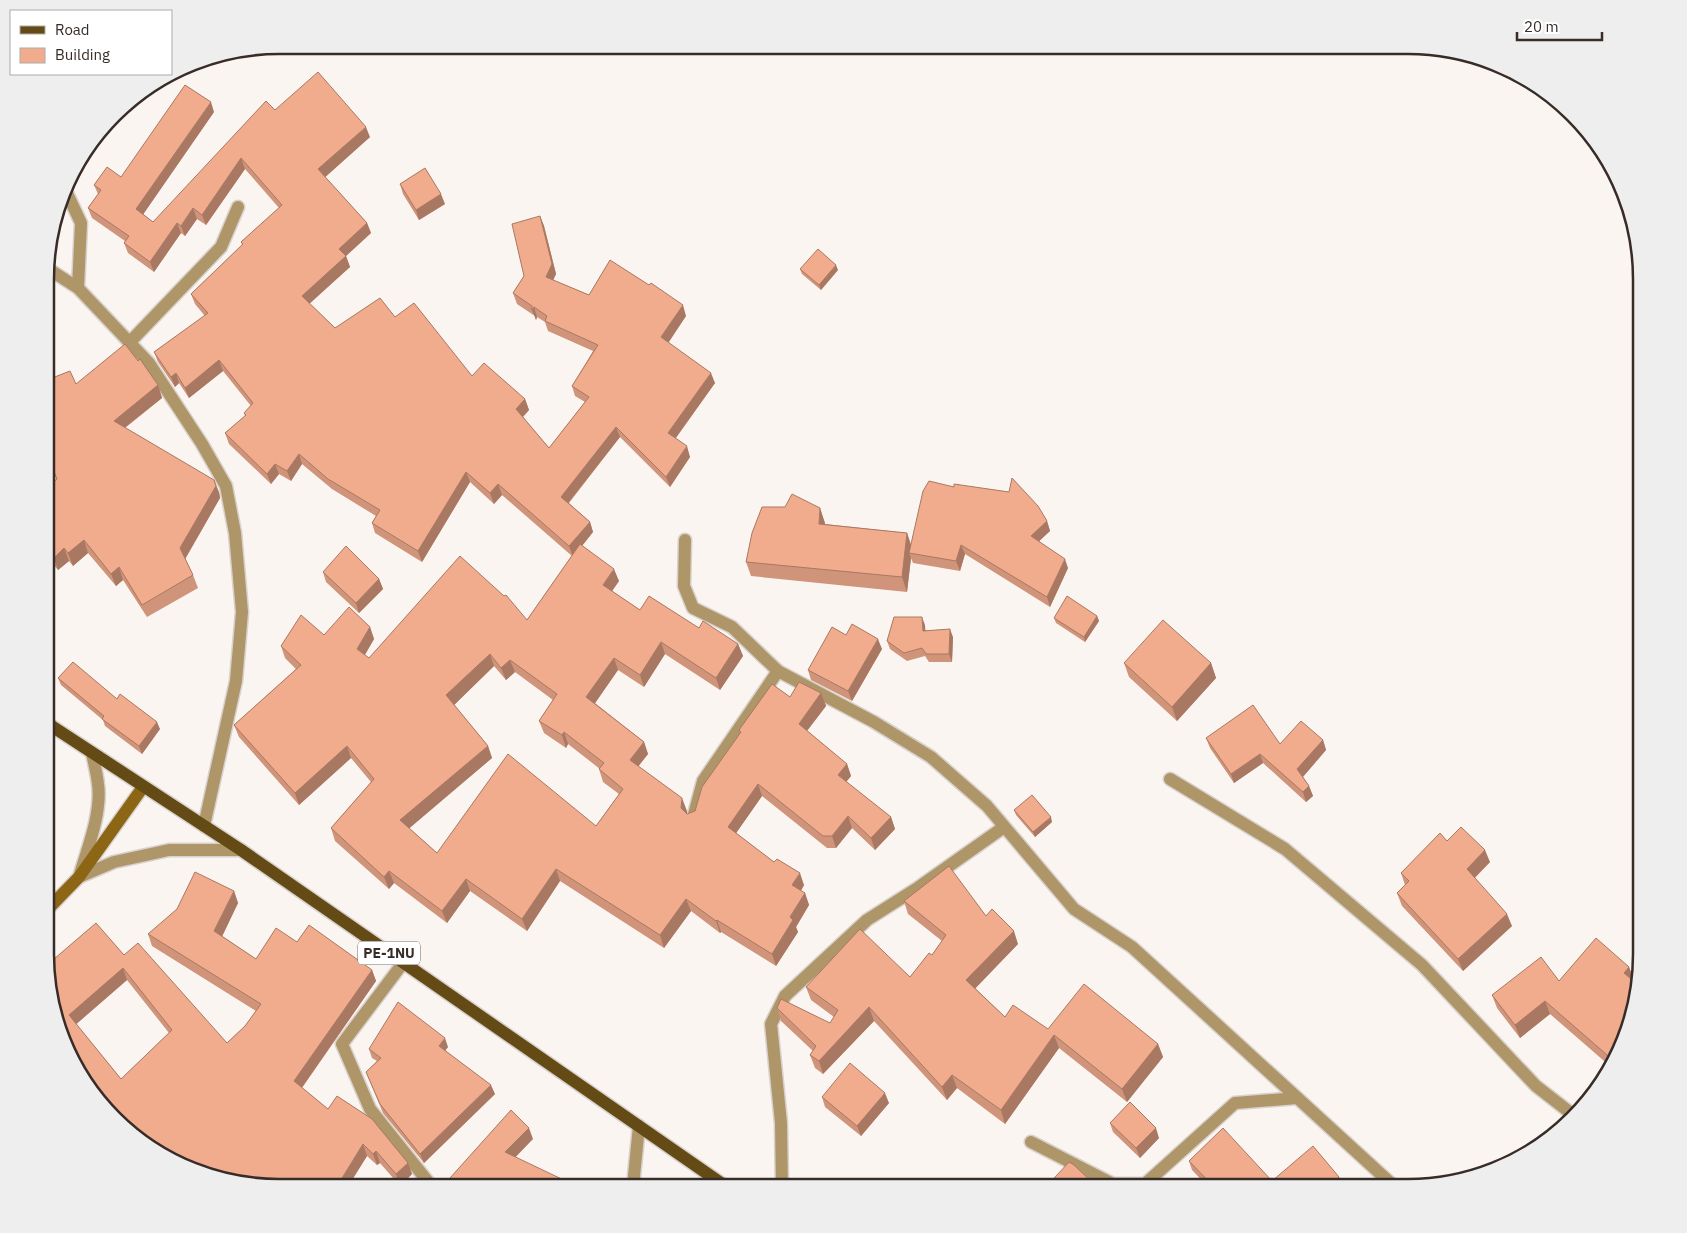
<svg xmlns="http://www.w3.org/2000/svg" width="1687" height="1233" font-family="'IBM Plex Sans',sans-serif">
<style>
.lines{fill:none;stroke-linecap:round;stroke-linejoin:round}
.lane-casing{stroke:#d8d1cd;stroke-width:15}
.street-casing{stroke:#d8d1cd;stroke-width:15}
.secondary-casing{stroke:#d8d1cd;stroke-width:15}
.primary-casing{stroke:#d8d1cd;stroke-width:15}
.lane{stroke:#af9668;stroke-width:12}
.street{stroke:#af9668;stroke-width:12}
.secondary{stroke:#8c6614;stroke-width:12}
.primary{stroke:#644a14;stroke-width:12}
.wall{fill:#cf9479;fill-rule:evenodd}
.shaded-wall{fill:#a97863}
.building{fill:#f1ac8d;stroke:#a97863;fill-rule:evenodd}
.labels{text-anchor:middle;stroke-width:4;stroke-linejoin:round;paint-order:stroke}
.shield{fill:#fff;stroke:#736b68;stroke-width:1}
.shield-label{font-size:14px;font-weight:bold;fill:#372c27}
.rim{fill:none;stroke:#372c27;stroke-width:2.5}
</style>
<rect width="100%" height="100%" fill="#fbf5f2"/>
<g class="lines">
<defs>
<path id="lane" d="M693,818L703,781L778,671"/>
<path id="street" d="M65,189L81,223L78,288L149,363L202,444L226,486L235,533L242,612L236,681L204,826
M47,268L78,288
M129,343L221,247L238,207
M685,540L684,586L693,608L732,627L778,671L874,722L931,757L987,806L1074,909L1132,947L1396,1188
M1170,779L1285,849L1422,965L1536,1086L1572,1114
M80,874C88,847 102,812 98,784C97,774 94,763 92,753
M79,877L114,862L169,850H241
M403,963L342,1044L370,1109L433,1188
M1031,1142L1113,1184H1145L1235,1103L1297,1098
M635,1188L634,1176L639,1126
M782,1188L781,1123L771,1024L785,996L867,920L919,887L1004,827"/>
<path id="secondary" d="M47,910L79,877L143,787"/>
<path id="primary" d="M47,723L241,850L728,1188"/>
</defs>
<use href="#lane" class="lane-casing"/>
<use href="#street" class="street-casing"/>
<use href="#secondary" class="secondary-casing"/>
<use href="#primary" class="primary-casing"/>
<use href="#lane" class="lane"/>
<use href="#street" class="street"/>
<use href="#secondary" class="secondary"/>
<use href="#primary" class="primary"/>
</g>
<path class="wall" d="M275,110L370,137L325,177L367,223L371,233L346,256L350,267L309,303L335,328L395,317L472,376L525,399L529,410L523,417L549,448L585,402L575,396L572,386L593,351L548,331L545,322L537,317L536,320L535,316L517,304L513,293L524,276L540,216L544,226L556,274L553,280L589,295L686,316L668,342L715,383L676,438L690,457L670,487L620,437L569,503L590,522L593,532L582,546L619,581L612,591L640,610L699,628L738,644L743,656L720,690L665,654L644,687L618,670L595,703L644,742L648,754L638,766L687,811V814L695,811L740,733L739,730L790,697L821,693L826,706L807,731L847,764L851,776L846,782L891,817L895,829L875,850L852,828L836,848H827L762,796L736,833L804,885L801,891L805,893L809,905L796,927L798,932L776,966L721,932L720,933L691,911L664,948L560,881L527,931L470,891L447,923L394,883L389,889L335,841L331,828L371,782L351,758L299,805L239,737L234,725L296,669L285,658L281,646L324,635L370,627L374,639L365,655L369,658L527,620L572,556L502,495L494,504L470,482L422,562L375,533L372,523L376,516L332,489L302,464L291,481L279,474L271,484L229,444L225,433L245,416L244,413L251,406L223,371L189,398L179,383L175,387L158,362L154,352L205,316L195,304L191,294L242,245L241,242L279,208L245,169L206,225L197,219L185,236L181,233L154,272L128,253L124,243L125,241L92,218L88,208L98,194L94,185L121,177L214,112L143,214L153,222ZM494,666L506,680L515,672L553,700L539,721L544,733L566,748L568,744L600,769H599L603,782L619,794L596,826L437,853L409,828L492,758L488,746L454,705Z
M400,184L445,204L419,220L403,194Z
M800,269L838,270L821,290L802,274Z
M47,380L76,384L158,385L162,398L125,428L219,492L220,498L185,559L193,575L198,588L147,617L123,580L116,586L88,553L73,566L69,561L58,570L47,557V487L56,479L47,456Z
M820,508L825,524L907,533L911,545L1047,521L1050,531L1039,541L1068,568L1050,607L965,554L960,571L913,563L911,558L907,592L751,576L746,562Z
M323,572L379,579L383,589L359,613L326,582Z
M1097,616L1099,621L1085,642L1056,623L1054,618Z
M925,625V630L953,637L952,662H929L925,656L907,661L890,649L887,641Z
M846,635L882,649L852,701L811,680L808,670Z
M1124,663H1211L1216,678L1177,721L1129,677Z
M58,678L160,729L142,754L105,726L103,720L61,685Z
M1206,738L1280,744L1323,740L1326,750L1303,777L1309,786L1313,796L1306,802L1263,763L1234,783L1210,748Z
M1014,810L1052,822L1035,837L1016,815Z
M1447,841L1490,862L1475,878L1512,926L1463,971L1402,906L1397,893L1405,885L1401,873Z
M234,891L238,903L222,936L256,959L297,942L372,970L376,981L302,1088L328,1109L408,1163L412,1174L400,1186L380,1163L377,1165L367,1156L347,1188H264L136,1140L47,984L124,955L227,1043L245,1026L256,1011L152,946L148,934ZM127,980L169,1033L121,1079L76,1024Z
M904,901L986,916L1018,944L975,988L1005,1017L1048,1029L1158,1044L1163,1057L1127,1102L1059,1048L1005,1124L957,1088L947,1100L874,1021L823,1074L815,1068L810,1055L813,1051L781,1021L777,1008L830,1023L834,1017L811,1000L806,987L910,977L932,955L942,941L908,914Z
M1629,967L1634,980L1624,1043L1611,1067L1550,1014L1520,1038L1497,1008L1492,995L1559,981Z
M448,1047L445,1050L495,1094L424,1163L383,1113L366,1072L377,1061L372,1058L369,1049Z
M822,1097L889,1103L861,1136L825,1107Z
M1110,1123L1159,1138L1140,1158L1113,1132Z
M1189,1161L1272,1181L1343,1186L1340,1188H1209L1192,1170Z"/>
<path class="shaded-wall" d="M131,99L102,134L124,103Z
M211,102L214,112L140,219L136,209Z
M366,127L370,137L322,180L318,169Z
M241,158L245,169L206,225L202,215Z
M441,194L445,204L419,220L416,210Z
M193,208L197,219L185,236L181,226Z
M540,216L544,226L556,274L550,287L546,277Z
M177,223L181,233L154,272L150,262Z
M367,223L371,233L346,256L350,267L306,307L302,296L339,249Z
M836,265L838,270L821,290L819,285Z
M683,305L686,316L665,348L661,337Z
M534,307L537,317L536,320L532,310Z
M219,360L223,371L189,398L185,388Z
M176,373L179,383L175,387L171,377Z
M711,373L715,383L672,443L668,433Z
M158,385L162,398L118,433L114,421Z
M525,399L529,410L520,420L516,409Z
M616,427L620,437L565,507L561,497Z
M687,446L690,457L670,487L666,477Z
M299,454L302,464L291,481L287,471Z
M275,464L279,474L271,484L267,474Z
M466,472L470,482L422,562L418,551Z
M214,480L219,492L220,498L184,561L180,548Z
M498,484L502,495L494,504L490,493Z
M820,508L825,523L824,538L819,524Z
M1047,521L1050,531L1034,546L1031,536Z
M590,522L593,532L573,557L569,546Z
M907,533L912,548L909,553L911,558L907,592L902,577Z
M84,540L88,553L73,566L68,553Z
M961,545L965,554L960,571L956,561Z
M64,548L69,561L58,570L54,558Z
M1065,559L1068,568L1050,607L1047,597Z
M119,567L123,580L116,586L111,574Z
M614,569L619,581L608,597L603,585Z
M379,579L383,589L359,613L356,603Z
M1097,616L1099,621L1085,642L1084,637Z
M922,617L925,625L926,639L923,631Z
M370,627L374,639L361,661L357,649Z
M950,629L953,637L952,662L949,654Z
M878,639L882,649L852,701L848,691Z
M661,642L665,654L644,687L640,675Z
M738,644L743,656L720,690L716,678Z
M490,654L494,666L451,708L446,695Z
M614,658L618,670L591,709L586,697Z
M510,660L515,672L506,680L501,668Z
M1211,663L1216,678L1177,721L1172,707Z
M821,693L826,706L803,736L799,724Z
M157,722L160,729L142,754L139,746Z
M564,732L568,744L566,748L562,735Z
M1323,740L1326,750L1301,779L1297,769Z
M644,742L648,754L634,772L630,760Z
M347,746L351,758L299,805L295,793Z
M488,746L492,758L405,832L400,820Z
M1260,754L1263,763L1234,783L1231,774Z
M847,764L851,776L842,787L838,775Z
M49,770L51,778L47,785V773Z
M758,784L762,796L732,839L728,827Z
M1309,786L1313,796L1306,802L1303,792Z
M682,798L687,811L685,821L681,808Z
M848,816L852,828L836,848L832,836Z
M891,817L895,829L875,850L871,838Z
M1051,817L1052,822L1035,837L1033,832Z
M1485,850L1490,862L1471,881L1467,869Z
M556,869L560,881L527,931L522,919Z
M389,871L394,883L389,889L384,877Z
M800,873L804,885L797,897L792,885Z
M466,879L470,891L447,923L442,911Z
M234,891L238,903L219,943L214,931Z
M805,893L809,905L796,927L798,932L776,966L772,954L790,917Z
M686,899L691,911L664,948L660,935Z
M1507,914L1512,926L1463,971L1458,959Z
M717,920L721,932L720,933L716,921Z
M1014,931L1018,944L971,993L966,980Z
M1629,967L1634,980L1629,986L1624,973Z
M123,968L127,980L73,1027L69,1015Z
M372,970L376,981L298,1093L294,1081Z
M1545,1001L1550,1014L1520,1038L1515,1025Z
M869,1007L874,1021L823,1074L819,1061Z
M1054,1035L1059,1048L1005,1124L1001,1110Z
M445,1038L448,1047L442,1055L439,1046Z
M1158,1044L1163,1057L1127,1102L1122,1089Z
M952,1075L957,1088L947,1100L942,1087Z
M491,1085L495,1094L424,1163L420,1154Z
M885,1093L889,1103L861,1136L857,1126Z
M529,1128L533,1139L509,1164L505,1152Z
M1156,1128L1159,1138L1140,1158L1136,1148Z
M363,1144L367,1156L347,1188H336Z
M376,1151L380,1163L377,1165L373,1154Z
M408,1163L412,1174L400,1186L396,1174Z
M1339,1177L1343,1186L1340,1188H1326Z
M570,1183L572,1188H568Z"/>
<path class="building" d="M318,72L366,127L318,169L367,223L339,249L346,256L302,296L335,328L380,298L395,317L414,303L472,376L484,363L525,399L516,409L549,448L589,397L572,386L598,345L545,321L547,316L534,307L532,310V306L513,293L524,276L512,224L540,216L552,264L546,277L589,295L610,260L649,285L651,283L683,305L661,337L711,373L668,433L687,446L666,477L616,427L561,497L590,522L569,546L498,484L490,493L466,472L418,551L372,523L380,510L328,479L299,454L287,471L275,464L267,474L225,433L246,415L244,413L253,403L219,360L185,388L176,373L171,377L154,352L208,313L191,294L243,244L241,242L282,205L241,158L202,215L193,208L181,226L177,223L150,262L124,243L129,236L88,208L101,190L94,185L107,167L121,177L185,85L211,102L136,209L153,222L266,101L275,110Z
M425,168L441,194L416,210L400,184Z
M818,249L836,265L819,285L800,269Z
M125,344L138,361L140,359L158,385L114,421L214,480L216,486L180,548L193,575L142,605L119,567L111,574L84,540L68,553L64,548L54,558L47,550V487L57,479L47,455V380L70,371L76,384Z
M1012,478L1038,506L1047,521L1031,536L1065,559L1047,597L961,545L956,561L909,553L923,491L929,481L954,487V484L1009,492Z
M792,494L820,508L819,524L907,533L902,577L746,562L752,533L762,507H785Z
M580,544L614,569L603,585L640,610L649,596L699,628L703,621L738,644L716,678L661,642L640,675L614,658L586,697L644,742L630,760L682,798L681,808L687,814L695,811L702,787L741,732L739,730L772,684L790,697L799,682L821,693L799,724L847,764L838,775L891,817L871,838L848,816L832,836H823L758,784L728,827L774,862L777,859L800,873L792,885L805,893L790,917L793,920L772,954L717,920L716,921L686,899L660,935L556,869L522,919L466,879L442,911L389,871L384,877L331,828L374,779L347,746L295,793L234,725L301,665L281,646L301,615L324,635L349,607L370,627L357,649L369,658L460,556L504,596L506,595L527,620ZM490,654L501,668L510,660L557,694L539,721L562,735L564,732L604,763L599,769L623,789L596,826L508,754L437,853L400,820L488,746L446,695Z
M346,546L379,579L356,603L323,572Z
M1067,596L1097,616L1084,637L1054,618Z
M894,617H922L923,631L950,629L949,654H926L922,648L904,653L887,641Z
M1163,620L1211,663L1172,707L1124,663Z
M852,624L878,639L848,691L808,670L832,627L846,635Z
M73,662L117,699L120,694L157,722L139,746L102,719L104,716L58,678Z
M1253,705L1280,744L1301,721L1323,740L1297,769L1309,786L1303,792L1260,754L1231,774L1206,738Z
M1032,795L1051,817L1033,832L1014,810Z
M1461,827L1485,850L1467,869L1507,914L1458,959L1397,893L1409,881L1401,873L1440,833L1447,841Z
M949,866L986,916L992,909L1014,931L966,980L1005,1017L1013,1005L1048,1029L1084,984L1158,1044L1122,1089L1054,1035L1001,1110L952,1075L942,1087L869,1007L819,1061L810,1055L816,1046L777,1008L781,999L830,1023L838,1010L806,987L860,929L910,977L929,953L932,955L946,935L904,901Z
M195,872L234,891L214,931L256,959L276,928L297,942L309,925L372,970L294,1081L328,1109L337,1096L372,1119L408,1163L396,1174L376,1151L373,1154L363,1144L336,1188H264L203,1175L136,1140L76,1071L47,984V965L96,923L124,955L138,943L227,1043L245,1026L261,1004L148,934L177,909ZM123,968L172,1030L121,1079L69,1015Z
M1596,938L1629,967L1624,973L1638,985L1624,1043L1614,1061L1545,1001L1515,1025L1492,995L1541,957L1559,981Z
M398,1002L445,1038L439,1046L491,1085L420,1154L380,1104L366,1072L381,1058L369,1049Z
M850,1063L885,1093L857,1126L822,1097Z
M1130,1102L1156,1128L1136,1148L1110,1123Z
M511,1110L529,1128L505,1152L570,1183L568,1188H441Z
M1223,1128L1272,1181L1313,1146L1339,1177L1326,1188H1215L1189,1161Z
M1069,1162L1074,1165L1098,1188H1045Z"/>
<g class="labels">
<rect class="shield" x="358" y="941.5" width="62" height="23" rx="4"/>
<g class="shield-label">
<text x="389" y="958">PE-1NU</text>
</g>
</g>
<path d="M0 0H1687V1233H0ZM279 54H1408A225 225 0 0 1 1633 279V954A225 225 0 0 1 1408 1179H279A225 225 0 0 1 54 954V279A225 225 0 0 1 279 54Z" fill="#efeeee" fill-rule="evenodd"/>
<path class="rim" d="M279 54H1408A225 225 0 0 1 1633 279V954A225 225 0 0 1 1408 1179H279A225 225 0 0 1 54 954V279A225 225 0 0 1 279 54Z"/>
<rect x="10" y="10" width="162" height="65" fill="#ffffff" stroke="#afaba9"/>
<rect x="20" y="26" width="25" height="8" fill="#644a14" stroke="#afaba9"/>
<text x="55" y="35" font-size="15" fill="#372c27">Road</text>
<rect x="20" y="48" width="25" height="15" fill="#f1ac8d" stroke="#afaba9"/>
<text x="55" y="60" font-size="15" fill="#372c27">Building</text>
<path d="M1517 32v8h85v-8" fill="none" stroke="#372c27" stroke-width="2.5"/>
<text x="1524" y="32" font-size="15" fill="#372c27" stroke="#ffffff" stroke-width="4" paint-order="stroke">20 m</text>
</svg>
